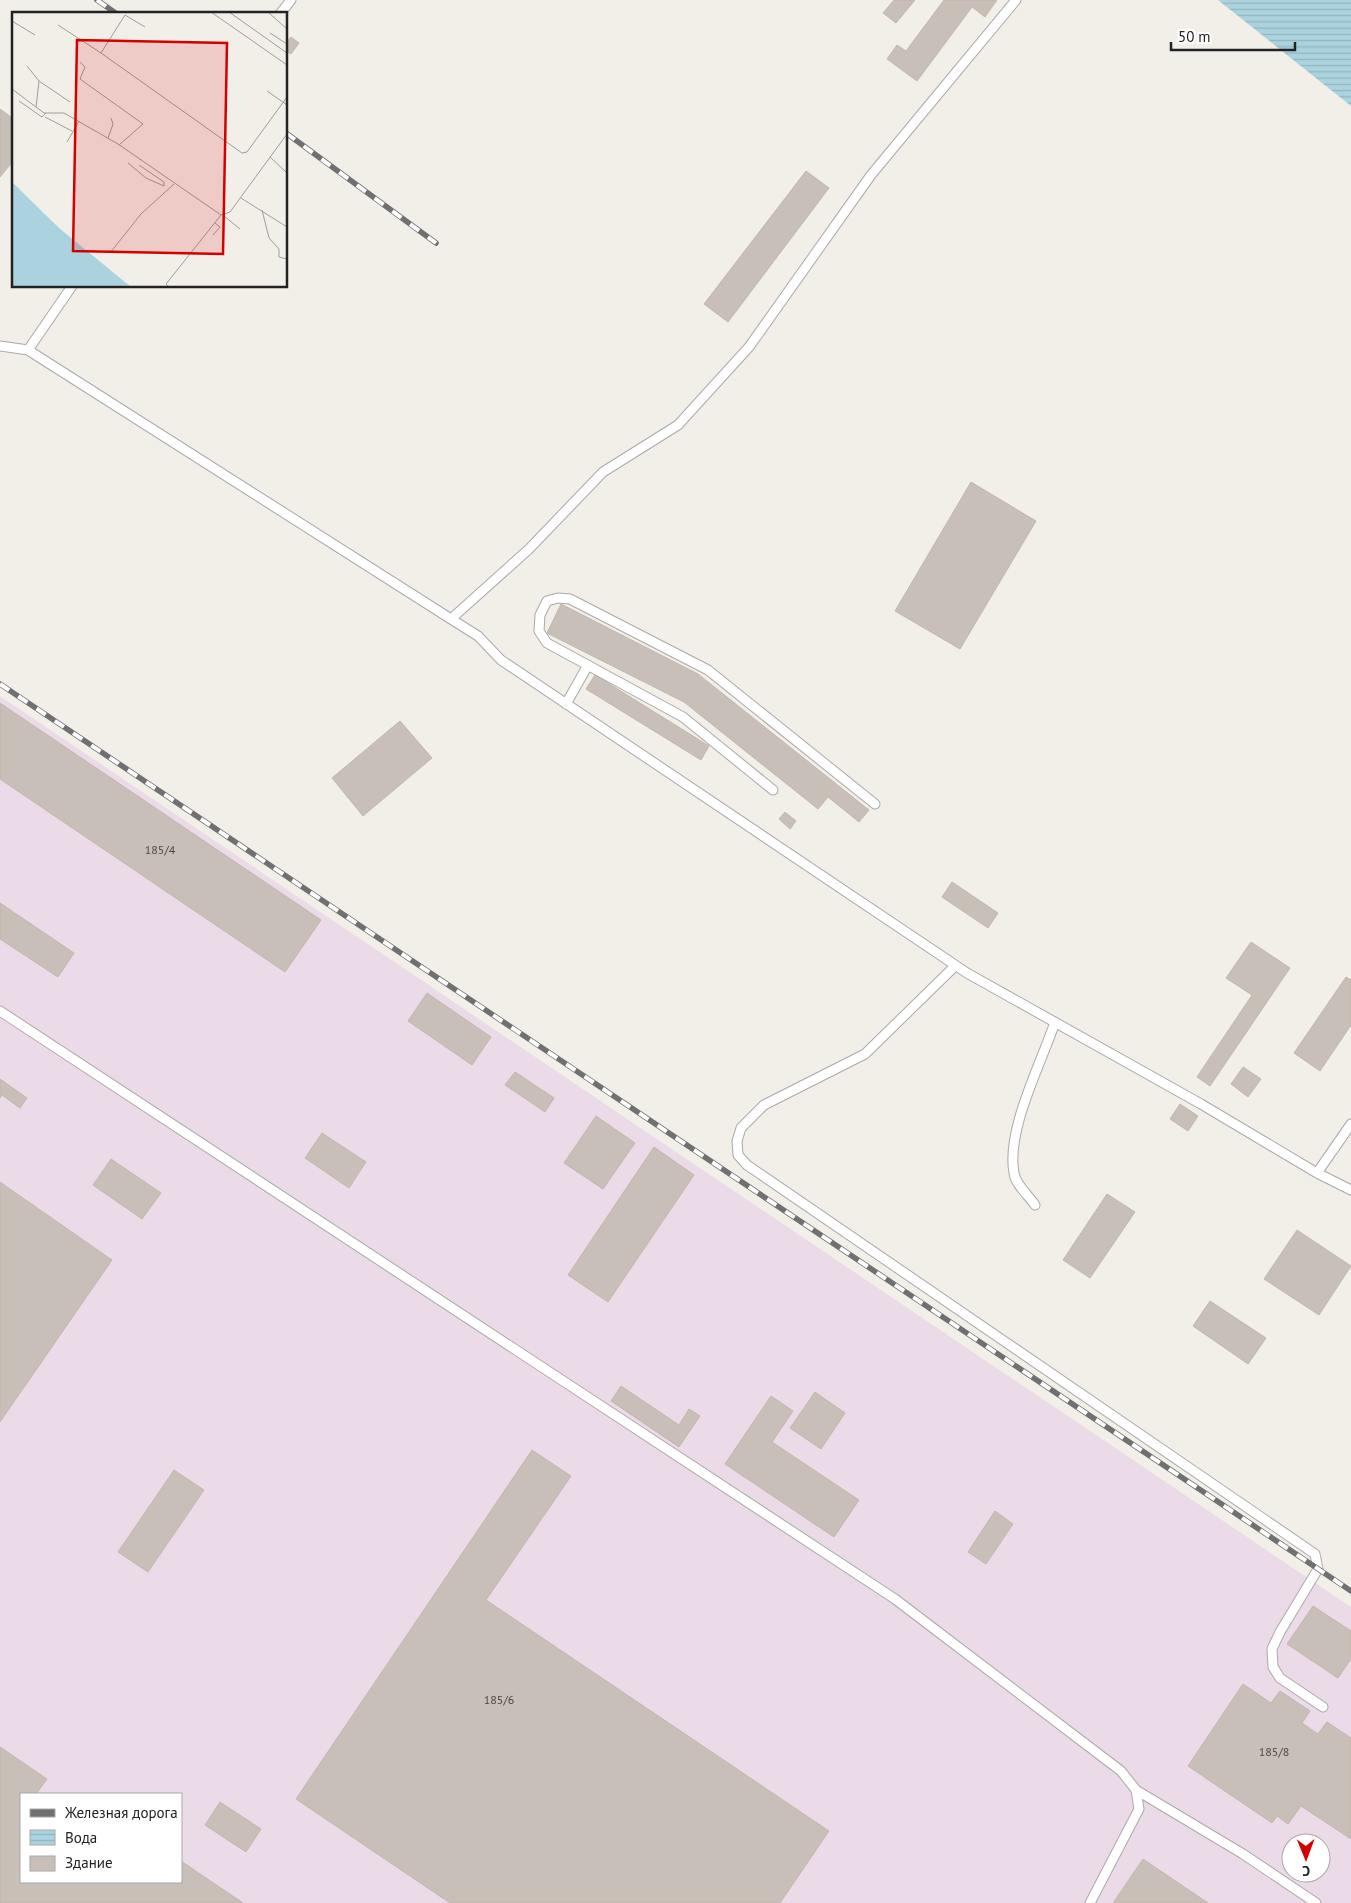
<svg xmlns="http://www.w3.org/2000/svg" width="1351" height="1903" font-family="'PT Sans',sans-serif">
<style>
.industrial{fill:#ebdbe8;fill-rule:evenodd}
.water{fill:url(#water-rules)}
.building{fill:#c7bfb8;stroke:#c4b6ab}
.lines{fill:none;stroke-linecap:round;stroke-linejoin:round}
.service-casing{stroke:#a9a9a9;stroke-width:11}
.service{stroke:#fff;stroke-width:9}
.rail-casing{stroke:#707070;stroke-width:5.5}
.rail{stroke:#fff;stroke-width:4;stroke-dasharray:11;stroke-linecap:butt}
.labels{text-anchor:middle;stroke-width:5;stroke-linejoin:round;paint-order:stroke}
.number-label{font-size:12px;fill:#4b4948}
.inset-road{fill:none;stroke:#9f9d99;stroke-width:1}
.view{fill:#d40000;fill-opacity:0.15;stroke:#d40000;stroke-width:2.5}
.inset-edge{fill:none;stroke:#222;stroke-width:2.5}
</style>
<defs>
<pattern id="water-rules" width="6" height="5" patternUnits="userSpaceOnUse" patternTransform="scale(1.25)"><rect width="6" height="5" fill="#aad3df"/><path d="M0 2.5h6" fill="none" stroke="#92b5bf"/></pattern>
</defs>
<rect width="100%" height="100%" fill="#f2efe9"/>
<path class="industrial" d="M0,696L1351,1607V1903H0ZM21,1794H181V1882H21ZM1291,1843H1321V1873H1291Z"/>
<path class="water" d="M1218,0H1351V106Z"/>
<path class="building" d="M894,0H915L896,23L883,13Z
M944,0H997L985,17L972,7L917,81L887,59L897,45L906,51Z
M291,37L299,43L291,54L286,51V43Z
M0,109L14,119V160L0,177Z
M806,171L829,188L728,322L704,304Z
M971,482L1036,521L960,649L895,611Z
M561,604L698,674L869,810L859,822L828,797L818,809L684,702L547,633Z
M595,675L709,746L701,760L586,689Z
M0,703L321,920L285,972L0,779Z
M400,721L432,758L363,816L332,778Z
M785,812L796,821L790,829L779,819Z
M952,882L998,913L988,928L942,897Z
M0,903L74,953L58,977L0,939Z
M1251,942L1290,968L1210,1086L1197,1077L1252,995L1226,978Z
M1346,977L1351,980V1025L1320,1071L1294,1053Z
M427,993L491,1037L472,1065L408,1021Z
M1243,1067L1261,1079L1248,1097L1231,1084Z
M515,1072L554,1098L545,1112L505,1085Z
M0,1079L27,1098L20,1108L2,1095L0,1098Z
M1180,1104L1198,1116L1188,1131L1170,1119Z
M596,1116L635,1143L603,1189L564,1163Z
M322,1133L366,1162L349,1188L305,1158Z
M654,1147L694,1175L608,1302L568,1275Z
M111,1159L161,1193L142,1219L93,1185Z
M0,1182L112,1260L0,1422Z
M1107,1194L1135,1212L1090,1278L1063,1260Z
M1297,1230L1351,1266L1319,1315L1264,1279Z
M1210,1301L1266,1338L1248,1364L1193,1326Z
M621,1386L679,1425L689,1409L700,1416L679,1447L611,1401Z
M815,1392L845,1413L821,1449L790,1428Z
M771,1396L793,1411L772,1442L859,1500L834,1537L725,1464Z
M532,1450L571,1476L486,1600L829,1831L780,1903H450L296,1799Z
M174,1470L204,1490L148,1572L118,1552Z
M995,1511L1013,1524L986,1564L968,1552Z
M1313,1606L1351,1631V1659L1338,1678L1287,1644Z
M1243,1684L1271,1703L1280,1691L1310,1711L1302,1723L1318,1734L1327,1722L1351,1738V1839L1301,1806L1288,1824L1277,1816L1272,1823L1188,1766Z
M0,1747L47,1779L36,1794H21V1882H181V1861L243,1903H0Z
M220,1802L261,1829L246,1852L205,1825Z
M1143,1859L1208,1903H1113Z"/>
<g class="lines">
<defs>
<path id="service" d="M280,14L291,0
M0,346L28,350L451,619L478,636L501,660L967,973L1201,1104L1317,1173L1351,1190
M28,350L72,286
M451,619L529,549L603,472L678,425L749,347L871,175L1016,0
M566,704L588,665
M773,790L683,717L547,643L539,631L540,615L547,601L558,598L570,599L708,670L875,804
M955,966L865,1054L764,1105L741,1128L737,1141L738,1155L747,1165L1315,1554L1318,1569L1280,1632L1272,1649L1273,1667L1280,1678L1323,1707
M0,1011L895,1599L1121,1771L1136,1790L1139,1809L1090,1903
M1317,1173L1351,1124
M1035,1205C1029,1196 1015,1184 1014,1173C1006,1130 1041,1064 1055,1022
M1136,1790L1243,1854L1316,1903"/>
</defs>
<use href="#service" class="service-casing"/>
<use href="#service" class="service"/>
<defs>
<path id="rail" d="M97,0L117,14
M286,133L436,243
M0,684L1351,1591"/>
</defs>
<use href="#rail" class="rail-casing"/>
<use href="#rail" class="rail"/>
</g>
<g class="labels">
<g class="number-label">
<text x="160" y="854">185/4</text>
<text x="499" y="1704">185/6</text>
<text x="1274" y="1756">185/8</text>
</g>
</g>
<g transform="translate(12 12)">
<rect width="275" height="275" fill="#f2efe9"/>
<path d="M0,170L47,216L119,275H0Z" fill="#aad3df"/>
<path class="inset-road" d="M199,0L275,53M217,0L275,41M256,0L275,17M0,9L23,23M46,13L89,41M133,15L113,3L89,41L230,141L235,140L275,85M258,21L275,32M68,50L73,55L68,67L131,112L107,133M15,54L27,69L58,90M0,77L32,101H52L106,132L209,203L218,200L275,122M255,79L275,93M7,89L30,105L34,101M24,95L27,69M33,105L60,119M96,126L101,112L99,106M55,130L67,109M258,145L275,161M116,151L134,166L152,174V170L127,153M229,186L275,215M250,198L257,226L267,237V245L275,247M212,204L228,217M201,223L208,215L203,211M98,241L129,202L162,172M157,275L154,272L209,203"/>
<path class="view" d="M65,28L215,31L211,242L61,239Z"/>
<rect width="275" height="275" class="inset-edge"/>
</g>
<rect x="20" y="1793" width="162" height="90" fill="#ffffff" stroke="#a7a7a7"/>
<rect x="30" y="1809" width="25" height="8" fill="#707070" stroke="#a7a7a7"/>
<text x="65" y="1818" font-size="15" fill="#222222">Железная дорога</text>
<rect x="30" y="1830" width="25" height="15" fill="url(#water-rules)" stroke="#a7a7a7"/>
<text x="65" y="1843" font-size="15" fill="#222222">Вода</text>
<rect x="30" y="1856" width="25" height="15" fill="#c7bfb8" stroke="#a7a7a7"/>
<text x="65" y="1868" font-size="15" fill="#222222">Здание</text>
<g transform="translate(1306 1858) rotate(179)"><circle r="24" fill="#ffffff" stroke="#a7a7a7"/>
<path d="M0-4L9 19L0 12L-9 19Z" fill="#d40000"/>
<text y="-8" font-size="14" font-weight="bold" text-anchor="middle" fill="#222222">С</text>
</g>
<path d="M1171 42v8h124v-8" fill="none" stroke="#222222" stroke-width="2.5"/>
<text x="1178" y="42" font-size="15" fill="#222222" stroke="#ffffff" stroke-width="4" paint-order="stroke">50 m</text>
</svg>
